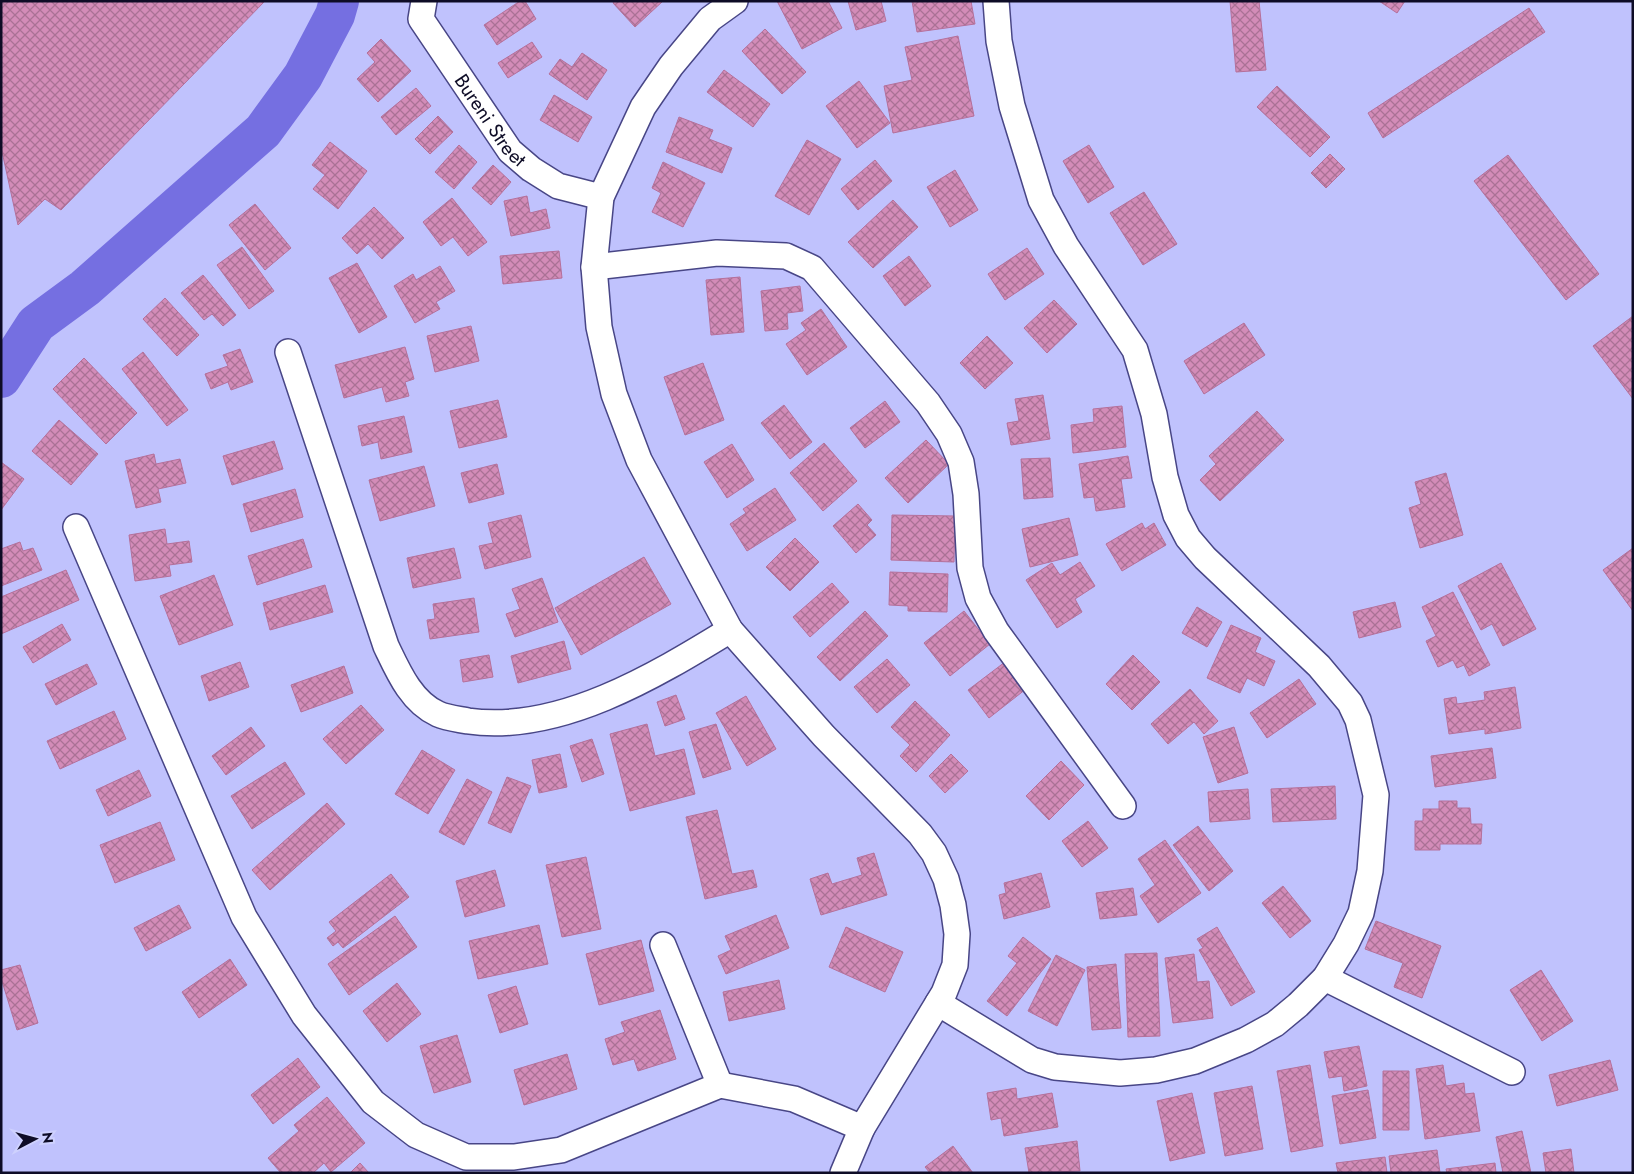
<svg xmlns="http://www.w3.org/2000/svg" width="1634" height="1174" font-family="Jost,sans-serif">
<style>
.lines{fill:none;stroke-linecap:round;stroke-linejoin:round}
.river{stroke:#756fe1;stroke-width:40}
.building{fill:url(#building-cross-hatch);stroke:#b5709b}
.minor-casing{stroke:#484686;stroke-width:28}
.minor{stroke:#fff;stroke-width:25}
.labels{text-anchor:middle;stroke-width:4;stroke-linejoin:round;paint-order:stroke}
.street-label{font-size:20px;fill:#0e0c26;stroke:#ced1fe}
</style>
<defs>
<pattern id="building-cross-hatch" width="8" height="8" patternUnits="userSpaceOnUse" patternTransform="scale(1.25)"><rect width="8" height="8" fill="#d38cb8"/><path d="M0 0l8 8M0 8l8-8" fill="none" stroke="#aa7195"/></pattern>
</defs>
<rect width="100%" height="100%" fill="#c0c2fd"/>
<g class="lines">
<path class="river" d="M1,378L36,324L85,288L263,131L303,76L335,15L339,1"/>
</g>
<path class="building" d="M1,1H265L61,210L45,199L18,225L1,147Z
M520,1H525L536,19L497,45L484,25Z
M614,1H663L635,27L613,3Z
M777,1H828L842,28L802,49Z
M848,1H881L886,21L856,30Z
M912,1H971L975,24L917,32Z
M1230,1H1259L1266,70L1236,72Z
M1379,1H1405L1397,13Z
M1529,8L1545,32L1383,138L1368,113Z
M765,29L806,72L782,94L742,51Z
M958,36L974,116L893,133L884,86L912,80L905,47Z
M381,39L411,71L378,102L357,79L375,62L367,53Z
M532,42L542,57L508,78L498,63Z
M582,53L607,70L587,100L549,74L560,59L572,67Z
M724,70L770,104L753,127L707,92Z
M859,81L890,123L857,148L826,106Z
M1277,86L1330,137L1310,157L1257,107Z
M416,88L431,106L396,135L381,117Z
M554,95L592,117L578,142L540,120Z
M438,116L453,132L430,154L415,139Z
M679,117L713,130L709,139L732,148L722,173L666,152Z
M807,140L841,159L809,215L775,196Z
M330,142L367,171L338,209L313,189L325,175L312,165Z
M459,145L477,162L454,189L435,172Z
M1089,145L1114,187L1088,203L1063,161Z
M1330,154L1345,169L1326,188L1311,173Z
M1508,155L1599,274L1566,300L1474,181Z
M875,160L892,181L858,210L841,189Z
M663,162L705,183L683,227L652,212L661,193L652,188Z
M493,165L511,182L491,205L472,188Z
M955,170L978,210L950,227L927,187Z
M1144,192L1177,244L1143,265L1110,213Z
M527,196L530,213L546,209L550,228L511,236L504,201Z
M452,198L487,242L468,256L453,237L441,246L423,222Z
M893,200L918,227L873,268L848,242Z
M255,204L291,248L265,270L229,225Z
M374,207L404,238L382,259L368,244L357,254L342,238Z
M242,247L274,291L249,309L217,265Z
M1027,248L1044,274L1005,300L988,274Z
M559,251L562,278L503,284L500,256Z
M909,256L931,286L905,306L883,276Z
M357,263L387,317L359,333L329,278Z
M440,266L455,291L436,302L440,309L415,323L394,286L413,274L416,280Z
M203,275L236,315L223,326L212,314L204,320L181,293Z
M740,277L744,332L711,335L706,280Z
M800,286L803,311L787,313L788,329L765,331L761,291Z
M165,298L199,335L177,356L143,319Z
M1054,300L1077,324L1047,353L1024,328Z
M821,309L847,347L807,375L786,344L806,330L801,323Z
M1633,316V399L1593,346Z
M1244,323L1265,355L1204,394L1184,361Z
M471,326L479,361L435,372L427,336Z
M987,336L1013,363L985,389L960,363Z
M405,347L414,379L405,382L409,396L386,402L382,387L344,398L335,365Z
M240,349L253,382L231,390L228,382L211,389L205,374L228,366L223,355Z
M143,352L188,410L167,426L122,369Z
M84,358L137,413L106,444L53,389Z
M703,363L724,420L685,435L664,377Z
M1043,395L1050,439L1011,445L1007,423L1019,421L1015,399Z
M498,400L507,437L459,448L450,411Z
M885,401L900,422L865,448L850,428Z
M784,405L812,442L790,459L761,423Z
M1122,406L1126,447L1073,453L1071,425L1094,422L1093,409Z
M1257,411L1284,440L1220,501L1200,480L1216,464L1209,456Z
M404,416L412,452L381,459L378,442L362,446L358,426Z
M59,420L98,454L71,485L32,451Z
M926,440L949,464L908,503L885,478Z
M274,441L283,469L232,485L223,456Z
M824,443L857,481L823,511L790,473Z
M732,444L754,480L727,498L704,462Z
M154,454L156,464L180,459L186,483L158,489L161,502L136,508L125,461Z
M1128,456L1132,478L1121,479L1125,507L1096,511L1094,497L1084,498L1079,464Z
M1050,458L1053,497L1024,499L1021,459Z
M1,462L24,479L1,510Z
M497,464L504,494L469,503L461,473Z
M424,466L435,506L380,521L369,480Z
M1446,473L1463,535L1420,548L1409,508L1421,504L1415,482Z
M775,488L796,520L747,551L730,524L746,513L743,509Z
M295,489L303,517L251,532L243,504Z
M858,504L872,520L867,525L876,535L856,553L833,526Z
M521,515L531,557L485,569L479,546L493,543L488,523Z
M892,515L955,516L954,562L891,560Z
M1069,518L1078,555L1030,567L1022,529Z
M1142,523L1145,529L1154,523L1166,545L1122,571L1106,544Z
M165,529L167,544L189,541L192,562L169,565L171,576L135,581L129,535Z
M795,538L819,562L790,591L766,567Z
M303,539L312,567L257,585L248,556Z
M20,542L23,551L33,548L42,570L1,586V549Z
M454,548L461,578L413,588L407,558Z
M1633,548V611L1603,570Z
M644,557L671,604L581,655L555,608Z
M1080,562L1095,586L1075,599L1082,612L1057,628L1026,580L1052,563L1060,575Z
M1501,563L1536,629L1503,646L1492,624L1481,630L1458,586Z
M66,570L79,600L1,634V597Z
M890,572L948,574L947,612L908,611V606L889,605Z
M214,575L233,625L179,645L160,596Z
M542,578L558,622L515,637L506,614L520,609L512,589Z
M832,583L849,602L810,637L793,617Z
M325,585L333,612L270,630L263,603Z
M1453,592L1490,665L1469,676L1464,665L1457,668L1453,660L1438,667L1426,641L1436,636L1422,607Z
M474,598L479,632L430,639L427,620L435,619L433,604Z
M1395,602L1401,627L1359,638L1353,612Z
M1197,607L1222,622L1207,647L1182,633Z
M865,611L888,636L840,681L817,657Z
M964,611L990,644L950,676L924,643Z
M62,624L71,640L33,663L23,647Z
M1231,625L1261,638L1255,652L1275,661L1264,686L1247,678L1240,693L1207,678Z
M564,641L571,669L518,683L511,656Z
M489,655L493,677L463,682L460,660Z
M1133,655L1160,682L1132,710L1106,684Z
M887,659L910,685L877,713L854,687Z
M240,662L249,687L209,701L201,676Z
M1005,662L1026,689L989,718L968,690Z
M87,664L97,684L56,705L45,684Z
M344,666L353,693L301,712L291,685Z
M1299,679L1316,704L1267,738L1250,713Z
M1515,687L1521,728L1485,734V729L1449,734L1444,699L1456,697L1457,704L1485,700L1484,692Z
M1190,689L1218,721L1204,734L1194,722L1168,744L1151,724Z
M676,695L685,719L665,726L657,702Z
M746,696L776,749L747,766L716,713Z
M915,701L950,735L916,772L900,756L910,745L891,727Z
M361,705L384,730L346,764L323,739Z
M114,711L126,739L60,769L47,741Z
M647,724L655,756L684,749L695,794L630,811L610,734Z
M716,724L731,769L703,778L689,732Z
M251,727L265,746L226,775L212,756Z
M1234,727L1248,773L1218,783L1203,737Z
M592,739L604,774L582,782L570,746Z
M1492,748L1496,778L1435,787L1431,756Z
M422,750L455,770L428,814L395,794Z
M560,754L567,787L539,793L532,760Z
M951,754L968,771L945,793L929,776Z
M1061,761L1084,785L1049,820L1026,796Z
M285,762L305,794L252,829L231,796Z
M139,770L151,796L108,816L96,790Z
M507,777L531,786L511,833L488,823Z
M467,779L492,792L464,845L439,832Z
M1335,786L1336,819L1273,822L1271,789Z
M1248,789L1250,819L1210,822L1208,792Z
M1439,801H1457V808H1470L1471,824H1482L1481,844H1440V850H1415V821H1423V809H1439Z
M327,803L345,824L270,890L252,870Z
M717,810L732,874L753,870L757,887L705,899L686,817Z
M1088,821L1108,848L1082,867L1062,841Z
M160,822L175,860L115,883L100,845Z
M1198,826L1233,871L1209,891L1173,845Z
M1165,840L1201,893L1158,923L1140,896L1155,885L1138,859Z
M874,853L887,895L821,915L810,879L828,873L832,884L862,875L857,858Z
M586,857L601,929L562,937L546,865Z
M495,870L505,906L465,917L456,881Z
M1041,873L1050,907L1004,919L999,895L1006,893L1004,883Z
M391,874L409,897L343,948L338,942L333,946L327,938L336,931L329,922Z
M1283,886L1311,921L1290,938L1262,903Z
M1133,888L1137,915L1100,919L1096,893Z
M179,905L191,928L146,951L134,928Z
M776,915L789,948L726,974L718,956L731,950L725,936Z
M395,916L417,947L349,995L328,964Z
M1376,921L1441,946L1422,998L1394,987L1403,963L1365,949Z
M539,925L548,964L478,979L469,941Z
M846,927L903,952L885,992L829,967Z
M1217,927L1255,992L1231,1006L1199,950L1203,948L1197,939Z
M1023,937L1051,959L1007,1016L987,1001L1017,963L1008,956Z
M641,940L654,991L599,1005L586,954Z
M1157,953L1160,1036L1128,1037L1125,954Z
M1194,954L1197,982L1209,981L1213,1018L1173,1023L1165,958Z
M1056,955L1085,970L1057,1026L1028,1011Z
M230,959L247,985L199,1018L182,992Z
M1116,964L1121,1028L1092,1030L1087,967Z
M20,965L38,1023L17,1030L1,978V970Z
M1541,970L1573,1021L1542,1041L1510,990Z
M779,980L785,1009L729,1021L723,992Z
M397,983L421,1014L387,1042L363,1011Z
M516,986L528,1024L500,1033L488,995Z
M660,1010L676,1059L638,1071L634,1059L613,1065L605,1039L625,1032L621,1022Z
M457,1035L471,1082L434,1093L420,1046Z
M1359,1046L1367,1086L1344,1091L1342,1076L1329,1078L1324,1052Z
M567,1054L577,1089L524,1105L514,1070Z
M298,1058L320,1087L273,1124L251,1095Z
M1610,1060L1618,1090L1557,1106L1549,1075Z
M1310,1065L1323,1146L1291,1152L1277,1071Z
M1443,1065L1446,1086L1464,1083L1465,1094L1474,1093L1480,1131L1425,1139L1416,1069Z
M1383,1071H1409V1130H1383Z
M1252,1086L1263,1149L1225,1156L1214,1093Z
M1016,1088L1017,1099L1052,1093L1058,1127L1004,1136L1001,1118L991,1120L987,1093Z
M1368,1090L1376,1138L1340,1144L1332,1096Z
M1192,1093L1205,1153L1170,1161L1157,1101Z
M327,1097L365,1143L331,1172L324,1163L313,1173H281L268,1158L299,1131L294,1125Z
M1522,1131L1531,1173H1503L1496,1137Z
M1077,1141L1080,1171L1029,1173L1025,1148Z
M953,1146L973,1173H930L925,1167Z
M1571,1149L1574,1173H1546L1543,1153Z
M1437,1150L1440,1173H1391L1389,1156Z
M1385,1157L1387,1173H1338L1336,1163Z
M360,1163L369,1173H350Z
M1495,1163L1496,1173H1447L1446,1169Z"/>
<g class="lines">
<defs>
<g id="minor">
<path id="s1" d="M424,1L421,19L510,151L531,169L558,186L601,197"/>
<path d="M735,1L710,19L671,66L643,107L601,197L594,267L599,327L614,394L639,460L730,630L824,736L920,834L934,853L946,879L953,905L957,934L955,965L944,993L862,1128L843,1173"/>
<path d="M594,267L717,253L786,256L812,268L928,403L949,434L961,462L966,494L970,568L978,598L996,631L1123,806"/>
<path d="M288,352L386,646C398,671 411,702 438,714C447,718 458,719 468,721C559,734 655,676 730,630"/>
<path d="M76,527L244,917L304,1015L373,1102L416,1135L466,1157H514L561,1150L720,1085L794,1099L862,1128"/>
<path d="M663,945L720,1085"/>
<path d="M1325,978L1512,1072"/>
<path d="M938,1003L1032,1060L1055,1067L1120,1073L1156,1070L1195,1061L1246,1040L1275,1024L1298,1005L1325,978L1346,944L1361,913L1370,871L1376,795L1358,720L1350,703L1319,666L1205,558L1188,538L1176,515L1165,477L1154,414L1135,350L1066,246L1041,200L1012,106L999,41L996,1"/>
</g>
</defs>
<use href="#minor" class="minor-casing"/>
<use href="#minor" class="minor"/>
</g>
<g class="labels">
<g class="street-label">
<text dy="7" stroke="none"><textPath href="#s1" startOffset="141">Bureni Street</textPath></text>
</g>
</g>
<rect width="1634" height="1174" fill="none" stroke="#0e0c26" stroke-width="5"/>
<g transform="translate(35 1139) rotate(84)" stroke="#ced1fe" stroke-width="4" paint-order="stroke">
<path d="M0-4L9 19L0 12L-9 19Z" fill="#0e0c26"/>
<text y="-8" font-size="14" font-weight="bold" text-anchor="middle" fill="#0e0c26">N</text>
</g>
</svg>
